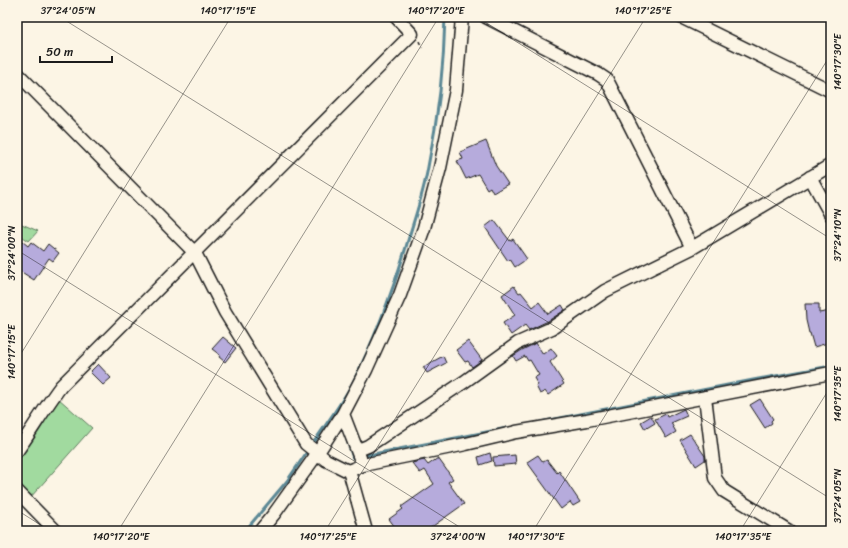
<svg xmlns="http://www.w3.org/2000/svg" width="848" height="548" font-family="Sriracha,sans-serif">
<style>
.green{fill:#a1da9f;stroke:#5e7b5e}
.lines{fill:none;stroke-linecap:round;stroke-linejoin:round}
.stream{stroke:#5b8895;stroke-width:3}
.building{fill:#b6abdc;stroke:#1c1c1c}
.minor-casing{stroke:#1c1c1c;stroke-width:15}
.path{stroke:#1c1c1c;stroke-width:1.5;stroke-dasharray:4 3;stroke-linecap:butt}
.minor{stroke:#fcf5e5;stroke-width:12}
.ticks{fill:none;stroke:#1c1c1c;stroke-width:1;stroke-opacity:0.45}
.neatline{fill:none;stroke:#1c1c1c;stroke-width:1.5}
.ticks-label{font-size:10px;text-anchor:middle;fill:#1c1c1c}
</style>
<rect width="100%" height="100%" fill="#fcf5e5"/>
<filter id="ink" filterUnits="userSpaceOnUse"><feTurbulence type="fractalNoise" baseFrequency=".025" numOctaves="2"/><feDisplacementMap in="SourceGraphic" scale="8" xChannelSelector="R" yChannelSelector="G"/><feConvolveMatrix kernelMatrix="1 2 1 2 8 2 1 2 1" color-interpolation-filters="sRGB"/></filter>
<g filter="url(#ink)">
<path class="green" d="M17,222L38,231L29,241L17,233Z
M58,398L92,428L30,498L17,486V457Z"/>
<g class="lines">
<path class="stream" d="M540,422L753,380L831,366
M347,440L353,458L356,457
M312,445C325,425 341,405 352,384C376,337 394,288 409,237C416,214 424,191 428,167C438,118 444,67 445,17
M363,456L507,428
M245,531L287,481L309,449"/>
</g>
<path class="building" d="M486,141L496,166L508,184L493,193L490,187L487,189L478,174L466,179L457,161L463,159L460,152Z
M494,220L510,241L513,239L527,259L515,267L510,259L508,261L485,227Z
M17,237L28,246L31,242L43,251L48,244L59,253L53,261L49,258L34,280L17,269Z
M514,286L519,293L521,292L533,307L539,302L548,314L562,305L565,310L548,321L529,330L525,325L511,335L503,323L515,315L502,295Z
M805,304H819V313L831,311V342L814,347L810,333H809L806,320Z
M223,337L236,348L225,362L219,357L220,355L212,349Z
M468,341L482,360L472,367L468,361L465,362L456,350Z
M536,343L543,354L551,348L557,356L550,362L564,384L548,395L545,391L540,394L536,386L538,385L534,378L539,375L530,360L528,361L525,356L516,361L513,356L522,350Z
M443,356L446,363L427,373L423,367Z
M98,364L111,378L103,385L90,372Z
M760,399L773,419L771,421L772,423L765,428L750,405Z
M684,409L687,416L671,423L676,432L666,438L655,419L666,414L667,417Z
M651,416L655,423L645,429L641,422Z
M690,434L705,456V460L696,466L680,440Z
M490,453L492,461L480,465L478,457Z
M515,455L516,464L494,466L493,457Z
M538,455L543,462L547,460L557,473L559,471L580,502L573,506L570,502L561,509L527,462Z
M438,458L453,479L448,482L464,504L426,531H398L389,519L403,509L401,507L434,484L425,470L420,473L412,463L424,460L428,465Z"/>
<g class="lines">
<defs>
<path id="minor" d="M486,17L598,74L607,80L692,248
M681,17L831,91
M17,73L195,253L225,312L306,444L326,460L348,471L350,474L366,531
M810,177L831,215
M705,397L715,478L724,491L789,531
M343,414L360,458
M358,450L368,446L464,382L518,343L552,328L605,291L692,248L831,165
M17,451C32,430 45,407 61,386L412,34L396,17
M348,471L363,465L466,444L516,432L587,420L831,373
M17,491L56,531
M260,531L274,514L317,454L343,414L366,370L400,295L424,228L440,168L456,90L462,17"/>
</defs>
<use href="#minor" class="minor-casing"/>
<path class="path" d="M419,41L422,48"/>
<use href="#minor" class="minor"/>
</g>
</g>
<path class="ticks" d="M60,17L831,499M477,17L831,239M17,28L24,17M17,250L466,531M17,360L231,17M17,510L50,531M118,531L439,17M325,531L646,17M533,531L831,54M740,531L831,386"/>
<rect width="848" height="548" fill="none" stroke="#fcf5e5" stroke-width="44"/>
<path d="M40 56v6h72v-6" fill="none" stroke="#1c1c1c" stroke-width="2"/>
<text x="46" y="56" font-size="12" fill="#1c1c1c" stroke="#fcf5e5" stroke-width="3" paint-order="stroke">50 m</text>
<rect x="22" y="22" width="804" height="504" class="neatline"/>
<g class="ticks-label">
<text x="68" y="14">37°24'05"N</text>
<text x="228" y="14">140°17'15"E</text>
<text x="436" y="14">140°17'20"E</text>
<text x="643" y="14">140°17'25"E</text>
<text transform="translate(837 62) rotate(-90)" y="4">140°17'30"E</text>
<text transform="translate(837 235) rotate(-90)" y="4">37°24'10"N</text>
<text transform="translate(11 253) rotate(-90)" y="4">37°24'00"N</text>
<text transform="translate(11 352) rotate(-90)" y="4">140°17'15"E</text>
<text transform="translate(837 394) rotate(-90)" y="4">140°17'35"E</text>
<text transform="translate(837 496) rotate(-90)" y="4">37°24'05"N</text>
<text x="121" y="540">140°17'20"E</text>
<text x="328" y="540">140°17'25"E</text>
<text x="458" y="540">37°24'00"N</text>
<text x="536" y="540">140°17'30"E</text>
<text x="743" y="540">140°17'35"E</text>
</g>
</svg>
